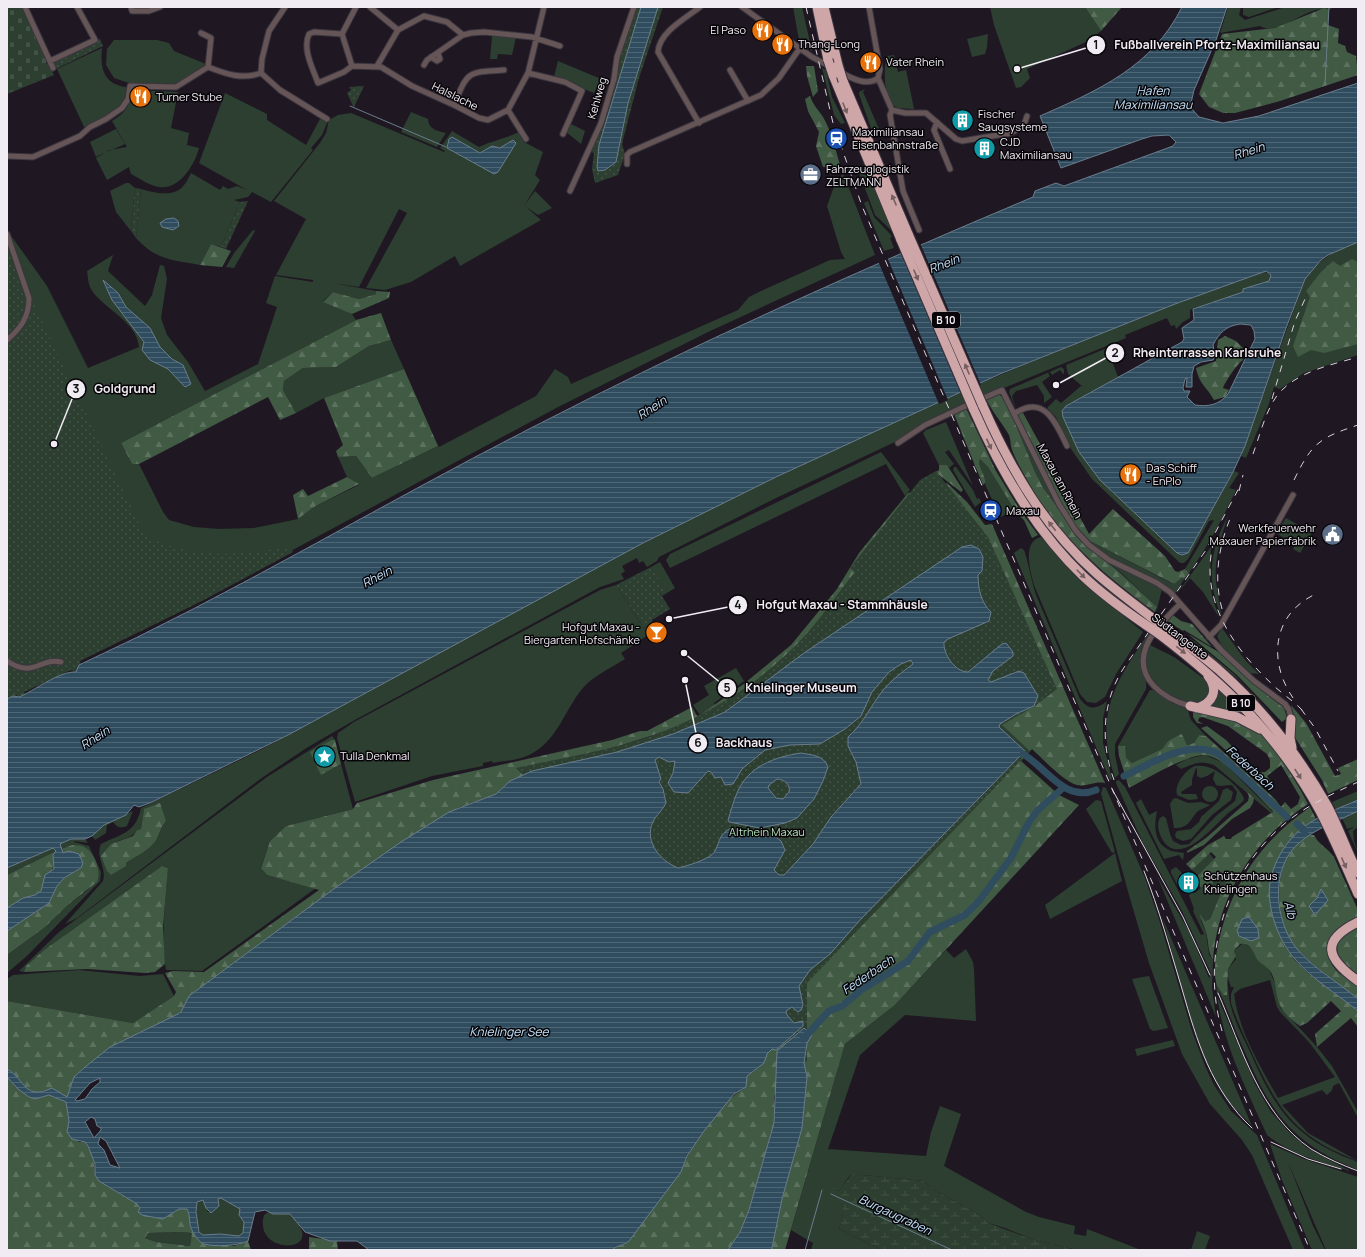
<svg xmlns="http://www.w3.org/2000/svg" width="1365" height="1257" font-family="Manrope,sans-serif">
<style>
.grass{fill:#2d3f30;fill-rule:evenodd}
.forest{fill:url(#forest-firs);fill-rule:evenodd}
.wetland{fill:url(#wetland-marsh)}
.cemetery{fill:url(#cemetery-stones)}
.park{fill:url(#park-dots)}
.water{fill:url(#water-rules);stroke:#6a7d8c;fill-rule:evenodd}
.pier{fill:#1f1823}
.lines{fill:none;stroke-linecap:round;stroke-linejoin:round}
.stream{stroke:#6a7d8c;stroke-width:1}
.river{stroke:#304d60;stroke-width:7}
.street-casing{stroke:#3c3640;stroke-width:7}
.highway-casing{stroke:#3c3640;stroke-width:11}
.street{stroke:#655556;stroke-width:5}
.highway{stroke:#cfa6a8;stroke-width:9}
.tram{stroke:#d8d3db;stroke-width:1}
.rail{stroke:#d8d3db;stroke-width:1;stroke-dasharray:7 7;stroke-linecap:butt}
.highway-bridge-casing{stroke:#3c3640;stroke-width:11;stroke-linecap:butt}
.highway-bridge{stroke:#cfa6a8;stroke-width:9}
.oneway{fill:#755e60}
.labels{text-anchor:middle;stroke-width:3;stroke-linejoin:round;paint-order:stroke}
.shield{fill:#080509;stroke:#aba7ae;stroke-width:1}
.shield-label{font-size:10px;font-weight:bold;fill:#f1ecf4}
.poi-label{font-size:11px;fill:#f1ecf4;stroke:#080509;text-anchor:start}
.street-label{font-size:11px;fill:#f1ecf4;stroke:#080509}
.park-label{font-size:11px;fill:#b2e3b8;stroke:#080509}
.water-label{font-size:12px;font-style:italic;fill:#c2e3fa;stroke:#080509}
.leader{fill:none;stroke:#f1ecf4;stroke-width:1.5}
.callout-dot{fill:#f1ecf4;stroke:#080509;stroke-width:1.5}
.mark-label{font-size:12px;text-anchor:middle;font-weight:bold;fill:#111}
.callout-label{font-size:12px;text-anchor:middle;font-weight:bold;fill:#f1ecf4;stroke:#080509;stroke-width:3;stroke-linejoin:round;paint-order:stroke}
</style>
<defs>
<pattern id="forest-firs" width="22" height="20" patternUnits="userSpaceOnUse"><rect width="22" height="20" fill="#405a43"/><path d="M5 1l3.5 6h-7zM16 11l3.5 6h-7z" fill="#5c725f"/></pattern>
<pattern id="wetland-marsh" width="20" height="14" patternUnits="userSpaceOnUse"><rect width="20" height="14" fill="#2d3f30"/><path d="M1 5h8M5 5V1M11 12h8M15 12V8" fill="none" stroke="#425244"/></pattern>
<pattern id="cemetery-stones" width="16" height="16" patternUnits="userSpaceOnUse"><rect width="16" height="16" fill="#2d3f30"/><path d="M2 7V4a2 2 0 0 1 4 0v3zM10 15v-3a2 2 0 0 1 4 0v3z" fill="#425244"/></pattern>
<pattern id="park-dots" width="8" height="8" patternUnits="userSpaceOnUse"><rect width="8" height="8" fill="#2d3f30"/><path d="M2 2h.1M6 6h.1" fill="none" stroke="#425244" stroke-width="1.8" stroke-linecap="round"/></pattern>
<pattern id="water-rules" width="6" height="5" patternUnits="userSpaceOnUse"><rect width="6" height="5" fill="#304d60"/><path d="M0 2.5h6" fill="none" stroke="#4e6777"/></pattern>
</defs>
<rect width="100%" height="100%" fill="#1f1823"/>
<path class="grass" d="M793,7H802L812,51L803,45V43L799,40Z
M990,7H1085L1101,31L1088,41L1027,69L1030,78L1021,87L1016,88L994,25Z
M1228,7H1241L1239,15L1245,20L1285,7H1334L1329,10C1308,3 1280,38 1260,26L1220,33Z
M1243,7H1279L1249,17L1243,15Z
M988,34L987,47L985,54L972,57L967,39Z
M492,36L516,37L512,55L498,54L497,59H490Z
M114,40H157L169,43L174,51L206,64L205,66L178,84L129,83L114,78L106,65L107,49Z
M102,48C100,67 103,84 126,87C127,112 103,118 85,129L57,69Z
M894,55L898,72L906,70L914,109L897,108C883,100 883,70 887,56Z
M558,61L601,79L594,93L554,77Z
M822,68L826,70L832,97L845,123L841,124L834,115Z
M865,89L863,92L879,129L873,134L859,94V92Z
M131,90L178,92L171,128L189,133L187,145L199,148C195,164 180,190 159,187C150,186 139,178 131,174L129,167L107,180L96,158L109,150L127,147L112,121C125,113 131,106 131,90Z
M225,93L267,114V120L306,145L321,117L327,121V123L322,135L311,148L313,150L271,202L252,192L248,197L234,200L240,202L221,247L211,244L200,265C172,260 156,260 136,238L141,189C151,192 167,196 177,191C184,188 188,179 191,173L220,190L223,186L228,189L237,186L247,190L199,163Z
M411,112L428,119C429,130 438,131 446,133L437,147L401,132Z
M351,113L444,152L445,151L440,148L452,131L479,147C493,140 505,139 519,132L524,142L543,152L535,175L540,180L524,206L535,191L552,208L538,215L526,207L541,220L460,266L455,256L411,282L385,290L366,288L407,213L399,209L359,287L333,283L376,291V294L359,299L333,292L323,301L352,314L356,320L121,443L132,464H139L163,512L169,520L194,527L219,529L254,528L298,519L314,507L359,485L347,477L338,457L356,456L372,478L438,446L439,447L536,396L555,369L568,377L571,384L738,310L749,297L761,291L830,260L845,259L841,252L827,206L835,184L843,173L875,255L708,332L558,407L276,559L126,566L7,352V230L47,286L88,368L139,347C137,321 103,309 91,289C88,284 88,276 87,271L113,255L108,271L145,306L152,295L160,265L164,266L167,279L161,318L167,335L188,362L205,391L258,364L277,307L266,303L275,276L313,282V280L276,275L306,219L274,201L320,143L326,133L329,120L338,115Z
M569,123L585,131L581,144L566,132Z
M116,129L125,144C115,149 106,151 96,157L90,142Z
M857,167H860L867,171L893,232L875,215Z
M126,183H129L135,188L131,231L116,212L110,191Z
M868,201L874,217L891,235L892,237L890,238L894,248L884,251L864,203Z
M253,230L255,231L234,268L226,267L234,253Z
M1358,242V355L1304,373L1280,389L1274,387L1268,406L1246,458L1241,456L1305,279C1321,258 1333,251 1358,242Z
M1264,271L1271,275L1269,281L1243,289V292L1194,308L1190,310V318L1183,322L1176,329L1175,325L1171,326L1167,318L1125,335L1126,338L955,408L922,424L897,441L774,499L659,557L657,561L647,567L643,561L639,563L637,558L622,566L625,571L621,574L624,579L600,587L353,721L308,747L263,777L77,918L65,924L103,881C107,868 95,857 101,844C121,834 136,833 141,808C191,783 243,760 292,733C410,669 525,602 645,542C846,440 1052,347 1264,271ZM144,809L166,821C160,828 160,836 155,842C147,852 136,856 126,863L108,848C116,838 130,841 137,830L141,829Z
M391,340L404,369L324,398L296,413L283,390L284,381L303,368L336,367L369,346Z
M1107,348L1118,377L1066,406L1112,492L1179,554L1188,553L1234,471L1239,473L1229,488L1236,490C1222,520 1208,546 1189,573L1185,569L1214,520L1209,521L1188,559L1184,563H1180L1092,479L1069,446L1056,417L1047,408L1056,399L1061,403L1081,386L1083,387L1068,374L1066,365Z
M1061,367L1064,369V373L1063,374L1060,370L1052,375L1050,372L1048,373L1050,376L1042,382L1052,397L1044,403V396L1037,385L1016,391L1012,396L1016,409L1009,392L1010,389Z
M1012,415L1064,516L1044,489L1035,472Z
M946,422L973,486L949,450L945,452L954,464L949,468L947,465H939L923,433L926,430Z
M881,452L910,490L905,496L886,464L670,568L666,560L670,554Z
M980,459L988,467L1017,514L1009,513L1000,517L985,484L986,482L979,463Z
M954,467H956L973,490L977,499L979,498L981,502L975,507L953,470Z
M1019,489L1045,524L1149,620L1148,622C1097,584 1052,543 1019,489Z
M1228,516C1221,537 1214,559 1216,581C1217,592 1220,604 1221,615C1206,580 1210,549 1228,516Z
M1286,518L1312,533L1300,553L1293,549L1295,545L1276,533Z
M1077,527L1090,541L1173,584L1183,578L1184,579L1175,594C1153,582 1084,549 1077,527Z
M1041,537C1072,573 1106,602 1143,632L1116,674L1105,697L1096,703L1087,702L1080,694L1034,585C1030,571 1022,541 1041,537Z
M1211,547L1210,584L1213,600L1219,617L1203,592L1190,578L1176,595Z
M1021,548L1024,550C1029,564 1031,580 1036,595L1080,699C1089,711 1097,709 1107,701L1103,718V743L1112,779L1110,780L1014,553Z
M1094,552L1162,589L1156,613L1157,607L1119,571Z
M660,562L675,588L662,596L660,592L664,589L651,567Z
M616,585L648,635L621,653L625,659C611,668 593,676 582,689C564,711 557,742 529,755C519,760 504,761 493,763L492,761L483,763V766L432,776L355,802L337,738L338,733L354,722L600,590Z
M1222,628L1245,660L1259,674L1249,673L1222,647L1217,636Z
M1148,634L1150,636C1131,655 1148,670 1146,689L1115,744V755L1119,774L1115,778C1094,716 1114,684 1148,634Z
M1188,638L1194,641L1234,674L1279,722L1239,680Z
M1150,645L1174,657L1210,683L1212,690L1202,703C1174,705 1133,677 1150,645Z
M736,668L744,681L714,703L715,706L700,715L693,705L709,695L704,686Z
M1216,688L1248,719L1203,708Z
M1150,690H1153L1172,703L1187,708L1191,720L1206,736L1199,735L1194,743L1187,745L1183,736L1168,741L1162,749L1132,763L1126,759L1118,746Z
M332,736L335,740H332L326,757L323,758L321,775L341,764L353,809L286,826L270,841L261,867L267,875L316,888L202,971L166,970C161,936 165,903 168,868L162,866L44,950L26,966L24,972L19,971L59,932L267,777Z
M1205,755L1224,763L1273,812L1271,813L1214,765C1200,760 1193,764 1181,769L1176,765L1187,759Z
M1195,766C1201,765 1207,766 1213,769C1222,773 1244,791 1244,800C1239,806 1231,810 1225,816C1212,828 1179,868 1162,839C1159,833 1156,825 1160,818L1163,816L1166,818L1170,834L1173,841L1181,845L1189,844L1216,816L1235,801L1237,792L1232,785L1220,786L1216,785L1213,779L1215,771L1207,776L1201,778L1197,776V769L1196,768L1192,779V785L1181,792L1182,794H1196L1198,799L1189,800L1177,795C1174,785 1185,770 1195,766Z
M1119,780L1125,787L1201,935L1204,934L1193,911L1194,909L1189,895L1193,891L1195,893L1204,885L1209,884L1219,870L1229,877L1210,919L1205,921L1201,915V921L1206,932L1209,955L1213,960L1212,988L1216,1017L1157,876L1190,933L1209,978L1211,973L1182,911L1143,843L1116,783V781Z
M1202 794a8 8 0 1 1 16 0a8 8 0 1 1-16 0Z
M1103,787L1106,788L1145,878L1158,916L1192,1031L1205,1066L1214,1085L1231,1111L1257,1135L1305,1250H1293L1252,1155L1242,1140L1210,1104L1182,1054L1149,963L1129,895L1102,797L1101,793Z
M1227,788L1233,792L1231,800L1212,815L1191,839L1183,841L1176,838L1175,834L1177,831L1191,829L1199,822L1201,817L1219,801L1223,790Z
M1358,791V800L1336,810L1332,802Z
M1176,798L1188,803L1201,802L1210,805C1206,808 1199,809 1196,813C1189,822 1188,828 1174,828L1170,804L1173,799Z
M1141,799L1149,815L1157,811C1154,825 1153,844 1171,851C1175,852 1180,852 1184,853L1183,860L1179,855L1164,859L1136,803Z
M1096,800L1101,801L1115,852L1112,853L1086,809Z
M133,811L127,826C120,829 117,827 113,822L107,825L106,833L95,840L92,836L104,825Z
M1358,811V827L1353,831L1354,841L1358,853L1348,831L1354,827L1347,829L1342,818Z
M71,839H85L88,843L74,841V842L89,846L101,872L100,881L27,956L7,973V955L44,928L68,905L89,889L72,845L61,849L60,847V844Z
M53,848L56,851L7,875V868Z
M1115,853L1122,881L1050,919L1045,905Z
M1209,853L1214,859L1198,875L1192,870Z
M1176,867L1183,874L1179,878L1191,890L1187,893L1180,890L1171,873V870Z
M1162,917L1252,1126C1244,1117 1234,1109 1227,1099C1194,1052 1179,973 1162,917Z
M1243,943L1252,948L1257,958L1269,969L1277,988L1281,1008L1317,1047L1332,1066L1358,1112V1118L1339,1083L1333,1086L1332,1090L1327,1095L1322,1090L1282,1105L1308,1133L1358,1161C1295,1137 1278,1110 1251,1051C1244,1035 1236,1019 1231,1003V994L1234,987H1231L1227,975L1228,969L1236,959L1234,951ZM1270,980L1277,1007L1280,1012L1309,1042L1335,1077L1278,1098C1260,1066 1239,1032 1234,994L1240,989Z
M966,949L973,962L974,969L976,1021L905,1015L860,1055L826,1155L828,1149L926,1156L931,1132L940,1106L961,1114L944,1166L1026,1212L1039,1217L1075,1226L1074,1234L1086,1236L1087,1229L1141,1250H1077L1034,1240L1005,1228L988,1223L980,1215L934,1190L924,1181L852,1174C846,1179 844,1186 839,1191L836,1190C837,1197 840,1200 842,1206C845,1213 841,1223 839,1229L882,1250H811L813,1243L791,1230L845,1044L895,1005L946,950L954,958Z
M79,970L140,976L163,974L174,996L133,1023L7,1001V979L13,975Z
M1149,976L1168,1028L1154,1031L1150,1029L1132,979Z
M1227,980C1229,989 1228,998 1231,1007C1235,1023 1244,1039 1251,1054C1276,1112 1297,1140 1358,1162V1170C1283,1140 1267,1104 1237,1034C1231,1020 1226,1005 1219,991L1217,996L1255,1084L1271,1112L1289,1132L1307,1148L1350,1171C1321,1162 1290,1154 1267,1135C1245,1086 1219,1037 1216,982L1218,986H1228Z
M1173,1040L1175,1046L1137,1056L1135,1049Z
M1270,1144L1304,1159L1358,1177V1250H1326L1288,1162L1313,1226L1325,1250H1312L1282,1180Z
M221,1198L240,1209V1215L244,1222L243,1233L239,1236L220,1234L202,1235C196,1229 196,1210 197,1202L203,1200L208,1212L216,1208L218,1199Z
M270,1211L273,1214H290C294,1217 295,1220 298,1224C320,1254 253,1254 264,1215Z
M1197,1231L1210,1236L1205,1250H1191Z
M179,1232L192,1233L190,1246L156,1242L145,1238L148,1233Z"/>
<path class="forest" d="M1085,7H1122L1101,31Z
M1324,8L1329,10L1328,25L1339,29L1338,43L1345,46L1347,52L1356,56L1358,75L1280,101L1235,113H1223L1209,107L1199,94L1222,34L1275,28Z
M806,66H814L818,91L813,97L807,76Z
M810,96C814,107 818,109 823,117C831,130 836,151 840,165L836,168L823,167L816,146L819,132L808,111L805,99Z
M211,244L231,251L222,267L200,265Z
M1352,259L1358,262V344L1324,353L1311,350L1298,357L1293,346L1310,297L1306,291L1321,272L1333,261L1340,266Z
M376,291L390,292L389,298L352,314L323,302L333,292L359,299L376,294Z
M381,313L391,340L369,346L336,367L303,368L284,381L283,390L296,413L280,420L268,397L139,464H132L121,443L356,320Z
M1225,336L1236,341L1243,348L1241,352L1243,360C1237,364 1225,382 1223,388L1229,390L1225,397L1214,400C1207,387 1199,384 1196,368L1216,361L1218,340Z
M404,369L438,446L372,478L356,456L338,457L336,451L343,445L324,398Z
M998,394L1004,398L1012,415L1035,472L1044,489L1064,516L1094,552L1118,571L1157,607L1155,612C1112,581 1069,545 1040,501C1032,489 1017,463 1012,450C1010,445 1011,440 1009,435C1002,423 993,413 986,399Z
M966,408L996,471L1020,510L1038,535L1032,538L1024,520L1017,514L988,467L980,459L979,463L986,482L983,485L954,414Z
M1022,411L1089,534L1113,509L1165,556L1175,571L1178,572L1185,569L1189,573L1184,579L1182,578L1174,584L1090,541L1077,527L1067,513L1018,418L1019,412Z
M939,465H947L963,490L961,492L939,475L928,476L939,470Z
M347,477L359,484L314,507L298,519L293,495L303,489L308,496Z
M947,483L967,502L985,525L992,524L1105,783C1094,781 1087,787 1077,785C1063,781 1043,759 1032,749L1021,761L1059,795L1079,805L895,1005L845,1044L785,1250H771L782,1199L802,1128L807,1077L804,1064L807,1043L774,1096V1123L749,1210L740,1232L728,1250H612C617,1245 623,1246 629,1241L686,1160L687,1157C700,1137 724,1098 744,1089L747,1076C756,1069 765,1066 766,1054L772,1049L725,712L510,781L496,794L458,808L335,888L189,996L181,1012L178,1014L98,1058L85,1067L74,1077L67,1097C61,1095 56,1090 50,1090C44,1089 39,1094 32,1092C21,1087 17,1075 7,1069V1001L133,1023L174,996L176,992L165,973L173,971L204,972L319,890L267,875L261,868L270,841L286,826L353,809L357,803L433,780L612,740L640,731H647L692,707L697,716L700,715L745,683L791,645L837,589L859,553L908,493L943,486Z
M1173,615L1181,621L1192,624L1212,647L1184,630L1183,631L1170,623L1168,621Z
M1188,634L1222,654L1252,683L1284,708L1287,718L1282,722L1237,675Z
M1291,705L1306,723L1335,776L1341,774L1338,768L1358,759V780L1328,794L1322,780L1294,736V715Z
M1193,711C1212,714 1243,717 1258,731C1274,746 1298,784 1308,804C1254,839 1218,895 1213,960C1207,951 1209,941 1206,932C1204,925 1201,921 1200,914L1205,921L1210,919L1228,877L1219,871L1212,885H1204L1201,888L1195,880V878L1216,857L1211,852L1192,870L1186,864L1208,845L1224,836L1226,839H1231L1232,837L1273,812L1272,810C1257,796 1224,755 1204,755C1186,755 1146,779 1129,788L1119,756L1118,746H1125L1126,758L1132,763L1162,749L1168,741L1181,734L1183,736L1187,745L1194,743L1199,735L1206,736L1275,799L1281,807L1285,802L1291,809L1298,804L1300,797L1281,765L1267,776L1271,782L1259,780L1201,728L1207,726L1226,740L1257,773L1265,772L1270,768V760L1267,754L1228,726L1202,717L1199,718L1198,721L1203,724L1197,723L1193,717Z
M332,740H335L341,764L321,775L310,752L315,749L324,758L326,756L320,746Z
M1247,792L1254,798L1253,803L1250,808L1232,819L1204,845L1187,853V851L1206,838L1248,801L1249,796Z
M160,803L166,821C160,828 160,835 155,842C147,852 136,856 126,863V866L111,875L107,871L101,856L111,844L133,836L137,830L141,829L144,809Z
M1310,807L1316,819L1302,828L1278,860V932L1286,948L1294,959L1309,974L1358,1011V1027L1351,1018L1317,1047L1315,1034L1341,1011L1331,1001L1307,1023L1300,1026C1293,1021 1285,1015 1281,1007C1275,997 1277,984 1272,974C1268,966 1261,965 1257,959C1253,952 1251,942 1240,944L1234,951L1236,956L1228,969L1227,995H1223C1221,991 1217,986 1216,982C1213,969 1217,949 1220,936C1234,880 1263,840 1310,807Z
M1309,835H1314C1319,845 1328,848 1334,857L1358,910V917C1343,924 1330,931 1329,949C1328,957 1330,963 1335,969C1341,976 1350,980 1358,985V999C1338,983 1316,969 1298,950C1276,925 1273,879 1290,851C1295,845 1303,840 1309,835Z
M72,845C75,845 79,845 82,846C94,850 102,871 97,882L68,905L44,928L7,955V931L49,903L57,886L64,878L82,868L69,851L62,853L61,849Z
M56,851L53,855C57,874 45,874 41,891L35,895L23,898L7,908V875Z
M162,866L168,868L163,927L165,964L155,972L145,973L87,969L24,972L26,966L44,950Z
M1358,927V975C1345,966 1330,954 1341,937Z
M7,1077L18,1089L29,1097L35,1099L49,1095L66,1102L69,1121L67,1132L79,1142H85C92,1151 95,1164 95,1175L110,1188L137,1204L140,1208L163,1219L179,1209H187L190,1214L191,1229L203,1244L234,1246L248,1241L251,1250H7ZM179,1232L192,1233L190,1246L156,1242L145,1238L148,1233Z
M309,1237L337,1241L338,1250H309Z"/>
<path class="wetland" d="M852,1174L924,1181L934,1190L980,1215L988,1223L1034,1240L1077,1250H882L839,1229C845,1210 846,1205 829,1193L832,1188L839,1191Z"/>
<path class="cemetery" d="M7,7H22L47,61L46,63L49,65L54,75L7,94Z"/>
<path class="park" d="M636,7H663L639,78L622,144L625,154L618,175L595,183L592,169L594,153L591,152L603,122L619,65L618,63Z
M100,39L103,46L56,69L52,61Z
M364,86L354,107L353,106L347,93L351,90L349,87Z
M135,188L141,189L136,238L131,231Z
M248,201L226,249L221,247L240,202Z
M7,248L145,536C176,551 207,556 241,553C258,551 274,549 291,548L293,552L200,602L80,661L81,665L78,673L71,670L24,692L26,696L19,699L17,695L7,700Z
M936,471L988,537L1057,689L1035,706L1002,725L1030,751L807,983V1063L516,768C552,760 589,754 625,744C690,726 750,692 798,643C819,622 836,595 855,572L850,568L920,480Z
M651,567L665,589L660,593L670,609L652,620L653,624L645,630L616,585Z"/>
<path class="water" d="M641,7H658L628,103L616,162L605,170L598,171L597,167L599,145Z
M1182,7H1227L1216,40L1194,90L1191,103L1192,109L1199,117L1223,123L1259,116L1358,83V242L1328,255L1321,260L1305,279L1286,328L1245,446L1233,472L1188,553L1182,555L1177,553L1100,480L1079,452L1063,417L1062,411L1066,406L1182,342L1184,339L1182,328L1194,320L1193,309L1243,292V289L1269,281L1271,275L1266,271L1175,304L1000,374L776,477L643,543L288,735L152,802L139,807L134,805L126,815L104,825L92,836L85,839H71L60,844L63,853L69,851L79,854L83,863L81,868L64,878L57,886L49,903L7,931V908L23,898L35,895L41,891L45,875L54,869L53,855L56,851L53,848L7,868V699L13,696L19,697C34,691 59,671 76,672L79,665C233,594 378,506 529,429C694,344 862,269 1033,197L1035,191L1056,183L1064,186L1173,146L1176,142L1169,135L1152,136L1142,139L1061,168L1040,116C1099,90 1152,67 1182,7ZM1240,324L1251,325L1254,331L1255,339L1228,394C1219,405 1208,407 1195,405L1187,397L1190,391H1184L1183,388L1185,379L1187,378L1186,387H1192V374L1194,366L1201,362L1213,360L1215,356L1213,345C1219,333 1226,326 1240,324Z
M452,137L480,153L492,146L500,148L513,140L516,143L498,172L494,174L447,148L449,139Z
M174,218L178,221L179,226L173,230L162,227L160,223L166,219Z
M103,280L118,293L126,307L150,328L160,347L172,359L183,365L191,384L185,387L168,369L150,360L142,350L144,342L112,300Z
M971,545L979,549L983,557L982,571L978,575C978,588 981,603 991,612L989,621L948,639L944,642C943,654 955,672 968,672L1002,644L1006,643L1013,652V656L993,671L988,680L991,682L1019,671L1024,673L1038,696L1034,706L1016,714L1000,724L999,727L1025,751L861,919L830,954L810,970L799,986L803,1005L801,1010L798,1012L792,1007L786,1011L787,1015L794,1023L803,1021V1026L776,1050L772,1049L767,1054L764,1063L747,1076L746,1087L734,1094L704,1131L687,1156L681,1172L629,1241C623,1246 617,1245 612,1250H369L357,1241H330L305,1232L290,1214H273L265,1210L255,1212L248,1241C237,1246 215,1247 204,1244C199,1242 194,1235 192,1230C188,1223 191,1216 187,1209H179L163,1219L142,1215L138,1212L140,1208L137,1204L99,1181L95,1175V1164L88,1146L85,1142L72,1139L67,1132L69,1121L66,1102L49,1095L35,1099L29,1097L18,1089L7,1077V1069C26,1080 24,1101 52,1088L67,1097L74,1077L85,1067L110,1047L178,1014L181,1012L189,996L335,888L401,842L449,812L496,794L510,781L532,771L617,752L673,734L725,712L804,653L962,547ZM911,660L913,664C902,672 893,679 884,689C871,705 864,723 848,737V746L856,762L861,784L831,817L813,844L784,875H779L774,870L785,850L781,841L773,835H759L731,828C718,836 721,839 715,851C711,859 687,866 678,868C658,860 642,838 655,818C659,813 663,809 666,803L663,789L659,782L661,779L655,760L659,757L669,762L675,761L673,773L668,783L674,792L688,793L708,771L711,772L715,778L721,777L725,785L733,784L742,769L765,750L790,745L820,744L845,729L861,716L872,692L889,672L901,664ZM100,1078V1082L92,1089L85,1099L77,1101L75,1100L90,1083ZM91,1117L95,1119L97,1126L101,1128V1130L94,1138L85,1122ZM100,1137L106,1141L120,1168L110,1165L104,1150L98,1144ZM221,1198L240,1209L239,1215L244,1222L243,1233L239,1236L220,1234L203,1235L199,1232L196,1212L197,1202L203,1200L206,1208L211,1213L219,1206L218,1199Z
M801,753C811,755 824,755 828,767L823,781L814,799L797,818L785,823L760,828L729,822L728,820C731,811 733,802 737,793C748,766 775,757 801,753ZM777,779C784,779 791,785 789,792L783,799L776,798L768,788L769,785Z
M1358,800V811C1338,821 1316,828 1299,843C1270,867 1274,921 1297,949C1314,969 1338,982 1358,999V1011C1337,994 1313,980 1295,959C1279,942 1266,907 1270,883C1273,862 1287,839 1304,827C1319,815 1340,808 1358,800Z
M1321,889L1328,900L1315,915L1309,906L1317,898Z
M1249,917L1258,929L1259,938L1251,941L1239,936L1237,931L1242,919Z
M804,1028L812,1035L807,1043L804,1063L807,1077L802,1128L782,1199L772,1248L771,1250H728L740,1232L749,1210L774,1123L777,1051Z"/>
<path class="pier" d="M920,243L981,385L961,394L900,251Z
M887,257L948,400L939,404L878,261Z"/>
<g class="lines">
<path class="stream" d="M1325,84L1329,7
M350,106L446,147
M831,1194L952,1250
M805,1250L822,1190"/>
<path class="river" d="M1023,754C1047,768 1065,803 1096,790
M1124,776C1151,764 1190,737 1220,755L1287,817
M1297,824L1305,831
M803,1039L829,1011L842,1006L861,990L908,961L930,932L965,915L979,901L1011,858L1029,822L1038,810L1064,787"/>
<defs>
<path id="street" d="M25,7L53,68
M131,7L132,11H149L160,7
M285,7L269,31L262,59L261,73L280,90L327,119
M370,7L398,30
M742,7L812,57L829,66
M869,7L880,69L878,78
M201,33L211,38L208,67
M342,34L314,32L309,34C302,49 313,69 318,83L344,72L352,66
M431,57L437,61L440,59L438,53
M50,61L95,40L77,7
M424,65L427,60L463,35L471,33L484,32L532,37L560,46
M352,66L381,67L412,86L454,105L479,118L488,120L508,110L528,73L544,7
M352,66L342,34L356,7
M377,66L398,30L424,16L447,22L463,35
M208,67C226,74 242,80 261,73
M730,70L748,101
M840,72C851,78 867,87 878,78
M528,73L565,82L582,91L563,134
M878,78L892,110
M454,105C468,71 467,72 504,70
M508,110L526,139
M892,110L905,113H926L956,139L962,141L1011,133L1024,125L1027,116
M892,110L890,115L903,191L919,230
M937,122L934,130L950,169
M699,123L658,52C659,32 686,18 700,7
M7,156L33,157L80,136L90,127L106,119L122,108L128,99L130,86L176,87L208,67
M627,164V155L630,152L761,95L779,78L800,48
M570,191L601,123L614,79L617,57L634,7
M7,234L29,298C29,317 21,328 7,340
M979,400L1002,390L1059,504L1076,531L1089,545L1109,560L1157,583L1170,592L1222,651L1254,681L1285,704L1289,710L1291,719
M1014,414C1044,393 1056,423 1067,446
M898,443L925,425L972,403
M1180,604C1168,616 1152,631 1146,647C1134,679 1164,699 1190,706
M1209,637L1221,625L1293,495
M7,661C34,679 40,657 61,662"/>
<path id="highway" d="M817,7L828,60
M824,7L838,65
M833,75L901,240
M843,81L909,236
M982,404C1010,468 1044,527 1097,574C1114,589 1133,603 1151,617
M973,408C1000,470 1034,529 1083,576C1102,594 1124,610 1146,625
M1164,627C1182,641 1202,655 1219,670C1263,709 1299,756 1328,807C1339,828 1347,852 1358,873
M1159,634C1226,685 1279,736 1320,811C1334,838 1346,866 1358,894
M1190,706L1237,717L1260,729
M1197,708C1213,703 1219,690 1208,676
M1291,719L1290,738L1292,748
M1358,922C1319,941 1327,959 1358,981"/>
</defs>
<use href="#street" class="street-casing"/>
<use href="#highway" class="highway-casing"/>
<use href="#street" class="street"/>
<use href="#highway" class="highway"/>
<path class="tram" d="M1112,789L1183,917L1210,975
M1144,871C1159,909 1170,949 1182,989C1197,1041 1211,1090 1252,1128
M1218,993C1242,1048 1259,1113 1311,1149C1326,1158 1342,1165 1358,1171
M1271,1142L1308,1159L1341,1169"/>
<path class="rail" d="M806,7L833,123L862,206L1310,1250
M1272,399L1295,321L1305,299
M1253,454C1260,435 1265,413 1276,397C1294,372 1331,365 1358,357
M1294,480C1312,443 1319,438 1358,425
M1239,491L1243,475
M1214,541C1198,597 1232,647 1272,684C1282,694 1294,701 1304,712
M1222,609C1213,577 1219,544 1232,514
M1293,698C1267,660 1273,612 1318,593
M1301,709L1315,728L1338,771
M1114,780C1100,742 1102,700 1125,666L1206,550L1240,486
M1222,1031C1200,954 1226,870 1289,820C1310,804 1334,793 1358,782"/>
<defs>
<path id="highway-bridge" d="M828,60L833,75
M838,65L843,81
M909,236L982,404
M901,240L973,408
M1151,617L1164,627
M1146,625L1159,634"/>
</defs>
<use href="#highway-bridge" class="highway-bridge-casing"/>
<use href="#highway-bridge" class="highway-bridge"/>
</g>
<defs><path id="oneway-solid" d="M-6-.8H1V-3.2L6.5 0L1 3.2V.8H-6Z"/></defs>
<g class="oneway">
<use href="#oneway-solid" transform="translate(845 108) rotate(68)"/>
<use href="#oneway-solid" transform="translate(894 200) rotate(-113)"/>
<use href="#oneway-solid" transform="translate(916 275) rotate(67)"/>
<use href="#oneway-solid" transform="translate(967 369) rotate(-113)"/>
<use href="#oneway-solid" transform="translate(989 444) rotate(65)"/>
<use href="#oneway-solid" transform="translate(1052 526) rotate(-128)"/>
<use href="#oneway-solid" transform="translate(1081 574) rotate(45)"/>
<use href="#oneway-solid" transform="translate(1181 650) rotate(37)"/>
<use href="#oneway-solid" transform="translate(1298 774) rotate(57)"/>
<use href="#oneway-solid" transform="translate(1344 863) rotate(66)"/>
</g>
<defs>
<symbol id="restaurant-disc" viewBox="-11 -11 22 22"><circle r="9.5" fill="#e8710a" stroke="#080509"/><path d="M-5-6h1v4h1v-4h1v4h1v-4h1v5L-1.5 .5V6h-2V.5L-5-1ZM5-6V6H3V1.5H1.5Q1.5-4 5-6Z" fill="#fff"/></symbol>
<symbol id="building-disc" viewBox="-11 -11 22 22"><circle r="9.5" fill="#0f9aa8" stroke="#080509"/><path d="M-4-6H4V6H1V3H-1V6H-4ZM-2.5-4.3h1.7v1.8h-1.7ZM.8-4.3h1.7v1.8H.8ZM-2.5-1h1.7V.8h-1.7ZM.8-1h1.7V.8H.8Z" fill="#fff"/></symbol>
<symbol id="station-disc" viewBox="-11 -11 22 22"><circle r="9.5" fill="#1a4fb4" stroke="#080509"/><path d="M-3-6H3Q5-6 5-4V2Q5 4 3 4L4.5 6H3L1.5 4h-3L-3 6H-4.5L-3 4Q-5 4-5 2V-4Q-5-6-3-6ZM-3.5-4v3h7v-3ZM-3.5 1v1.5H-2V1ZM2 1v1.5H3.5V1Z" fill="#fff"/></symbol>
<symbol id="office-disc" viewBox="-11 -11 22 22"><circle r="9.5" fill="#5c6f8a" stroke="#080509"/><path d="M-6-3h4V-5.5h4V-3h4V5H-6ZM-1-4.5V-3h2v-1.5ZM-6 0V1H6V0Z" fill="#fff"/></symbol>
<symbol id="civic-disc" viewBox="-11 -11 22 22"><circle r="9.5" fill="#5c6f8a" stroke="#080509"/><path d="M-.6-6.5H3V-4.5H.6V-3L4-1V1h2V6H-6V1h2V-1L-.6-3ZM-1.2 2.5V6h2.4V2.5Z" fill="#fff"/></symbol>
<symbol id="bar-disc" viewBox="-11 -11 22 22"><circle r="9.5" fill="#e8710a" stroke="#080509"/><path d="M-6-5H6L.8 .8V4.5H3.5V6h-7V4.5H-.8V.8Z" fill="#fff"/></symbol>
<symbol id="sight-disc" viewBox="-11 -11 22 22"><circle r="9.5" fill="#0f9aa8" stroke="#080509"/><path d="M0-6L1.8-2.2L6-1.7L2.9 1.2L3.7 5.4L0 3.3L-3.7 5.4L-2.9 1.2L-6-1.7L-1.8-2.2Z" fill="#fff"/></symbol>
</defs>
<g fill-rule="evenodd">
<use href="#restaurant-disc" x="750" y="18" width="25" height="25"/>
<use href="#restaurant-disc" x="770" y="32" width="25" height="25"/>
<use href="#restaurant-disc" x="858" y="50" width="25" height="25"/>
<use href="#restaurant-disc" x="128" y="84" width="25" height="25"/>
<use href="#building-disc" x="950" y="108" width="25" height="25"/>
<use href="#station-disc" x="824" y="126" width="25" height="25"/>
<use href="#building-disc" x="972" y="136" width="25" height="25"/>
<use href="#office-disc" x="798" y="162" width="25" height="25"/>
<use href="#restaurant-disc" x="1118" y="462" width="25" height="25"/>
<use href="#station-disc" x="978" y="498" width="25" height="25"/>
<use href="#civic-disc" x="1320" y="522" width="25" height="25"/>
<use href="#bar-disc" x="644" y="620" width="25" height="25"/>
<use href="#sight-disc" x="312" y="744" width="25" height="25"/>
<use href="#building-disc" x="1176" y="870" width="25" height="25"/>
</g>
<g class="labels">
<g class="shield">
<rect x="932" y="312" width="28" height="16" rx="3"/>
<rect x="1227" y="695" width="28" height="16" rx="3"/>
</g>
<g class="shield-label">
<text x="946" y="324">B 10</text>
<text x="1241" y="707">B 10</text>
</g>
<g class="poi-label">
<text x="746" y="34" text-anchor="end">El Paso</text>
<text x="798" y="48">Thang-Long</text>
<text x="886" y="66">Vater Rhein</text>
<text x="156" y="101">Turner Stube</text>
<text x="978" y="118">Fischer<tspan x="978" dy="13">Saugsysteme</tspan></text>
<text x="852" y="136">Maximiliansau<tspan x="852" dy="13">Eisenbahnstraße</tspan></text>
<text x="1000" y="146">CJD<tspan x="1000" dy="13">Maximiliansau</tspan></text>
<text x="826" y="173">Fahrzeuglogistik<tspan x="826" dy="13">ZELTMANN</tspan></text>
<text x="1146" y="472">Das Schiff<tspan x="1146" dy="13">- EnPlo</tspan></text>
<text x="1006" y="515">Maxau</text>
<text x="1316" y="532" text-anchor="end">Werkfeuerwehr<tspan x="1316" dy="13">Maxauer Papierfabrik</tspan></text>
<text x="640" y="631" text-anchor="end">Hofgut Maxau -<tspan x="640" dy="13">Biergarten Hofschänke</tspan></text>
<text x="340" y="760">Tulla Denkmal</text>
<text x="1204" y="880">Schützenhaus<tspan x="1204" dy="13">Knielingen</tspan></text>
</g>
<g class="street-label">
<text transform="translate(455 96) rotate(26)" y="4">Halslache</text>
<text transform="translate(597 98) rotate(-74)" y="4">Kehlweg</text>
<text transform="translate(1060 481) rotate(62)" y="4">Maxau am Rhein</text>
<text transform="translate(1180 636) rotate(37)" y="4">Südtangente</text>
</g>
<g class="park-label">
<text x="767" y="836">Altrhein Maxau</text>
</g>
<g class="water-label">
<text x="1153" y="95">Hafen<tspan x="1153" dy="14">Maximiliansau</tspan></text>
<text transform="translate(1249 151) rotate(-17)" y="4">Rhein</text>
<text transform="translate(944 264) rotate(-21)" y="4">Rhein</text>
<text transform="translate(652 408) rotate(-33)" y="4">Rhein</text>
<text transform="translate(377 577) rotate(-28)" y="4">Rhein</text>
<text transform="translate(95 738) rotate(-33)" y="4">Rhein</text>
<text transform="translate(1250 768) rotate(42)" y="4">Federbach</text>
<text transform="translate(1290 910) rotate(76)" y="4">Alb</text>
<text transform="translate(868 975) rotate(-34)" y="4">Federbach</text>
<text x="509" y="1036">Knielinger See</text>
<text transform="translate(895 1215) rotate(25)" y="4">Burgaugraben</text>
</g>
</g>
<path class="leader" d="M1017 69L1096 45M1056 385L1115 353M54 444L76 389M669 619L738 605M684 653L727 688M685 680L698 743"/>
<g class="callout-dot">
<circle cx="1017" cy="69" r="4"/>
<circle cx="1056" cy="385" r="4"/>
<circle cx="54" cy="444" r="4"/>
<circle cx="669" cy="619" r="4"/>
<circle cx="684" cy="653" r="4"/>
<circle cx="685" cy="680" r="4"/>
<circle cx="1096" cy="45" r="10"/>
<circle cx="1115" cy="353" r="10"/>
<circle cx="76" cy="389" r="10"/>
<circle cx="738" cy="605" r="10"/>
<circle cx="727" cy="688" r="10"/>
<circle cx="698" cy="743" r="10"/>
</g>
<g class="mark-label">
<text x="1096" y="49">1</text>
<text x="1115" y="357">2</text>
<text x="76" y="393">3</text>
<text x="738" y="609">4</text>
<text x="727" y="692">5</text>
<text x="698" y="747">6</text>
</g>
<g class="callout-label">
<text x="1217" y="49">Fußballverein Pfortz-Maximiliansau</text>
<text x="1207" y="357">Rheinterrassen Karlsruhe</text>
<text x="125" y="393">Goldgrund</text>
<text x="842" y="609">Hofgut Maxau - Stammhäusle</text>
<text x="801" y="692">Knielinger Museum</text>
<text x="744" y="747">Backhaus</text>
</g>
<rect width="1365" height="1257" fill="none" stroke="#f1ecf4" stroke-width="16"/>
</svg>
